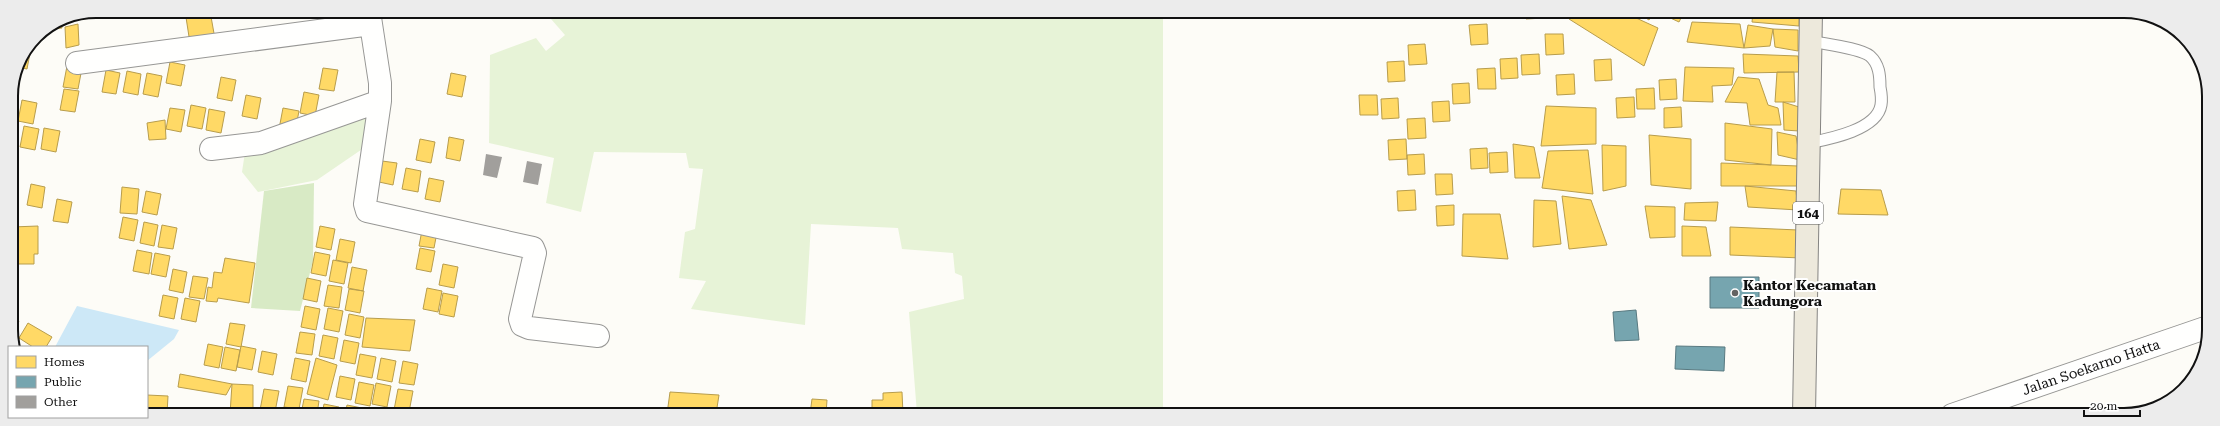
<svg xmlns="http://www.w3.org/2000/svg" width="2220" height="426" font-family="'Roboto Serif',serif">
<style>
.green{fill:#e7f3d7}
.forest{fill:#d8eac5}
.water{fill:#cde8f7}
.homes{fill:#ffd966;stroke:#b89d4c}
.public{fill:#76a5af;stroke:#587980}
.building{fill:#a19f9c}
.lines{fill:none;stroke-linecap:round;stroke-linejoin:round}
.service-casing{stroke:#979795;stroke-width:13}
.minor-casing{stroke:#979795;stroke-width:24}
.tertiary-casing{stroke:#979795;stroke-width:24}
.primary-casing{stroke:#858482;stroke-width:24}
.service{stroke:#fffffe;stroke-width:11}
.minor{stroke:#fffffe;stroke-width:22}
.tertiary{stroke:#fffffe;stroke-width:22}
.primary{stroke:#ede9dc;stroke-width:22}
.poi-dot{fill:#646362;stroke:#fff;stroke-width:1.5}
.labels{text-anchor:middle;stroke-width:4;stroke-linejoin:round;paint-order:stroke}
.shield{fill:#fff;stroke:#585858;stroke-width:1}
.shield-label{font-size:13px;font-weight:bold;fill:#111}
.poi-label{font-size:14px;font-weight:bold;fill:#111;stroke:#fff;text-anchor:start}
.street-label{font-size:14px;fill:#111;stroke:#fff}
.rim{fill:none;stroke:#111;stroke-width:2}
</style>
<rect width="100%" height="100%" fill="#fdfcf7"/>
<path class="green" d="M544,11H1163V415L917,414L909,312L964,299L962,276L955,273L953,253L902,249L898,228L811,224L805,325L691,309L706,281L679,278L685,232L695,229L703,169L689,168L686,153L594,152L581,212L546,203L554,158L489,143L490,55L536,38L546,51L565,35Z
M376,106L374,141L317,180L258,192L242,172L245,152Z"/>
<path class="forest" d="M314,183L313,261L300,311L251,308L264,191Z"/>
<path class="water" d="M77,306L179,330L174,339L147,361V347H55Z"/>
<path class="homes" d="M185,11H210L215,39L190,43Z
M1439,12H1457V17L1439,18Z
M1484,12H1502V14L1484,15Z
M1526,12H1543L1544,18L1526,19Z
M1574,12H1623L1658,28L1644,66L1569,19Z
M1636,12H1654L1649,20Z
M1665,12H1684L1679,22L1664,15Z
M1753,12H1799V26L1752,22Z
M61,19L62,28L51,29V26Z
M1692,22L1740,24L1744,48L1687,42Z
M78,24L79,45L66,48L65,27Z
M1487,24L1488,44L1471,45L1469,25Z
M1748,25L1773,29L1770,46L1744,48Z
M1773,29L1798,30V51L1775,47Z
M1545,34H1563L1564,54L1546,55Z
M1425,44L1427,64L1409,65L1408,45Z
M28,48H31L27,69L17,67Z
M1539,54L1540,74L1522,75L1521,55Z
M1743,54L1798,56L1799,72L1744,73Z
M1517,58L1518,78L1501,79L1500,59Z
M1611,59L1612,80L1595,81L1594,60Z
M1404,61L1405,81L1388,82L1387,62Z
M170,62L185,65L181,86L166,83Z
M67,66L82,68L78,89L63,87Z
M1685,67L1734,68L1732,85L1712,86L1713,102L1683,101Z
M323,68L338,70L334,91L319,89Z
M1495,68L1496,89H1478L1477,69Z
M106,70L120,73L116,94L102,92Z
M127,71L141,74L138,95L123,92Z
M1777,72H1794L1795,102H1775Z
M147,73L162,76L158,97L143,94Z
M451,73L466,76L462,97L447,94Z
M1574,74L1575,94L1557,95L1556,75Z
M221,77L236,80L232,101L217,98Z
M1738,77L1759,79L1768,105L1778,108L1781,125H1750L1747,103L1725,102Z
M1676,79L1677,99L1660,100L1659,80Z
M1469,83L1470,103L1453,104L1452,84Z
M1654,88L1655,109H1637L1636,89Z
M64,89L79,91L75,112L60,110Z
M304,92L319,95L315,116L300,113Z
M246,95L261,98L257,119L242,116Z
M1359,95H1377L1378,115H1360Z
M1634,97L1635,117L1617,118L1616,98Z
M1398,98L1399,118L1382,119L1381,99Z
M22,100L37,103L33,124L18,121Z
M1449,101L1450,121L1433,122L1432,102Z
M1783,102L1799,107V131L1784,130Z
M11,104L17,105L13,126H11Z
M191,105L206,108L202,129L187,126Z
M1546,106L1596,108V144L1541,146Z
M1681,107L1682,127L1664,128V108Z
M170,108L185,110L181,132L166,129Z
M283,108L299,111L295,132L279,129Z
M209,109L225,112L221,133L206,130Z
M1425,118L1426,138L1408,139L1407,119Z
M165,120L166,139L149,140L147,123Z
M1725,123L1772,129L1771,165L1725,160Z
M24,126L39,129L35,150L20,147Z
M44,128L60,131L56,152L41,149Z
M1777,132L1796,136L1800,160L1778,155Z
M1649,135L1691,139V189L1651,185Z
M449,137L464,140L460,161L446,158Z
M420,139L435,142L431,163L416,160Z
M1406,139L1407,159L1389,160L1388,140Z
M1513,144L1534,147L1540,178H1515Z
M1602,145L1626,146V186L1603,191Z
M1487,148L1488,168L1471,169L1470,149Z
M1588,150L1593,194L1542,188L1548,151Z
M1507,152L1508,172L1490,173L1489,153Z
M1424,154L1425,174L1408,175L1407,155Z
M382,161L397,163L393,185L379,182Z
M1721,163L1798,166V186H1721Z
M406,168L421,171L418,192L402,189Z
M1435,174H1452L1453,194L1436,195Z
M429,178L444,181L440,202L425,199Z
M31,184L45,187L42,208L27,205Z
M1745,186L1796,191L1798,210L1748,207Z
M122,187L139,189L137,214L120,213Z
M1841,189L1881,190L1888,215L1838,214Z
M1415,190L1416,210L1398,211L1397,191Z
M146,191L161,194L157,215L142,212Z
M1562,196L1591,200L1607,245L1569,249Z
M57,199L72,202L68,223L53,221Z
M1534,200L1556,201L1561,244L1533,247Z
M1718,202L1716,221L1684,220L1685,203Z
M1454,205V225L1437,226L1436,206Z
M1645,206L1675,207V237L1650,238Z
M1463,214H1500L1508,259L1462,256Z
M123,217L138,220L134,241L119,238Z
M144,222L158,225L154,246L140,243Z
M162,225L177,228L173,249L158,247Z
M423,225L438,227L434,248L419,246Z
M38,226V254H34V264H12V227Z
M320,226L335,229L331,250L316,247Z
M1682,226L1706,227L1711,256H1682Z
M1730,227L1798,230L1801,258L1730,255Z
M340,239L355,242L351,263L336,260Z
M420,248L435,251L431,272L416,269Z
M137,250L152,253L149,274L133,271Z
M315,252L330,255L326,276L311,273Z
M155,253L170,256L166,277L151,274Z
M225,258L255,263L249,303L218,298L217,302L206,301L208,287L212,288L214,272L222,273Z
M333,260L348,263L344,284L329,281Z
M443,264L458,267L454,288L439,285Z
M352,267L367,270L363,291L348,288Z
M173,269L187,272L183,293L169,290Z
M193,276L208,278L204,299L189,297Z
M307,278L321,281L317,302L303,299Z
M328,285L342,287L339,308L324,306Z
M427,288L442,291L438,312L423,309Z
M349,289L364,291L360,313L345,310Z
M443,293L458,296L454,317L439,314Z
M163,295L178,298L174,319L159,316Z
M185,298L200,301L196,322L181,319Z
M305,306L320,309L316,330L301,327Z
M328,308L343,311L339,332L324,329Z
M349,314L364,317L360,338L345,335Z
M12,317L19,321L13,332Z
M366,318L415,320L410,351L362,347Z
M28,323L52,337L46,347H33L19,338Z
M230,323L245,325L241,347L226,344Z
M300,332L315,334L312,355L296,353Z
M323,335L338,338L334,359L319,356Z
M344,340L359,343L355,364L340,361Z
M208,344L223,347L219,368L204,365Z
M241,346L256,349L252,370L237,367Z
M225,347L240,350L236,371L221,368Z
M262,351L277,354L273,375L258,372Z
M360,354L376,357L372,378L356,375Z
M295,358L310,361L306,382L291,379Z
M316,358L337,365L328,400L307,394Z
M381,358L396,361L392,382L377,379Z
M403,361L418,364L414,385L399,383Z
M180,374L232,384L226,395L178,387Z
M340,376L355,379L351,400L336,397Z
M359,382L374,385L370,406L355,403Z
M376,383L391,386L387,407L372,404Z
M232,384L253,385V414H230Z
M288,386L303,388L299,409L284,407Z
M264,389L279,391L275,412L260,410Z
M398,389L413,391L409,412L394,410Z
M670,392L719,395L716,414H667Z
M902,392L903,414L872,413V400H883V393Z
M147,395L168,396L167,414H147Z
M304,399L319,401L317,414H301Z
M812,399L827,400L826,414H810Z
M324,404L339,407L337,414H322Z
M347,405L362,408L361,414H345Z
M388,410L403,413L402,414H387Z
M367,411L382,413V414H367Z"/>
<path class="public" d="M1710,277H1759V308H1710Z
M1636,310L1639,340L1615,341L1613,312Z
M1676,346L1725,347L1724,371L1675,369Z"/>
<path class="building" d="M486,154L502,157L497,178L483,175Z
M527,161L542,164L538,185L523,182Z"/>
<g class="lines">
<defs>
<path id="service" d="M1809,143C1829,139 1877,130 1881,105C1882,99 1881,92 1880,87C1880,75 1879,64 1870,56C1860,48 1824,44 1811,41"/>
<path id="minor" d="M77,63L371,24
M380,101L365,204L367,211L533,248L535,253L520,319L522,325L529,328L598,336
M211,149L261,143L380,101V83L369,11"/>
<path id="tertiary" d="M1952,415L2208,327"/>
<path id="primary" d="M1804,415L1811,12"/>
</defs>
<use href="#service" class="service-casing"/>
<use href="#minor" class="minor-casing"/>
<use href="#tertiary" class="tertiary-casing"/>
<use href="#primary" class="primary-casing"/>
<use href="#service" class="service"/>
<use href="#minor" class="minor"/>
<use href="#tertiary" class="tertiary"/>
<use href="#primary" class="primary"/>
</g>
<circle class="poi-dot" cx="1735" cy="293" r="4"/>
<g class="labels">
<rect class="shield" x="1793" y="202" width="30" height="22" rx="3"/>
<g class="shield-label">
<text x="1808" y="218">164</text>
</g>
<g class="poi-label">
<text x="1743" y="290">Kantor Kecamatan<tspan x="1743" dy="16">Kadungora</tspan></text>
</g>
<g class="street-label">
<text transform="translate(2091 367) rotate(-19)" y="5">Jalan Soekarno Hatta</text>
</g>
</g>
<path d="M0 0H2220V426H0ZM96 18H2124A78 78 0 0 1 2202 96V330A78 78 0 0 1 2124 408H96A78 78 0 0 1 18 330V96A78 78 0 0 1 96 18Z" fill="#ececec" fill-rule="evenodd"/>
<path class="rim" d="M96 18H2124A78 78 0 0 1 2202 96V330A78 78 0 0 1 2124 408H96A78 78 0 0 1 18 330V96A78 78 0 0 1 96 18Z"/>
<rect x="8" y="346" width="140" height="72" fill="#ffffff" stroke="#a0a0a0"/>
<rect x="16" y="356" width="20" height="12" fill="#ffd966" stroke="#a0a0a0"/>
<text x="44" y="366" font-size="12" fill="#111111">Homes</text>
<rect x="16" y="376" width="20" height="12" fill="#76a5af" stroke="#a0a0a0"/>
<text x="44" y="386" font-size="12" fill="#111111">Public</text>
<rect x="16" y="396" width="20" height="12" fill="#a19f9c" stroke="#a0a0a0"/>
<text x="44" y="406" font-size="12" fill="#111111">Other</text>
<path d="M2084 410v6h56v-6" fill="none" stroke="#111111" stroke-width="2"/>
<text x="2090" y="410" font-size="12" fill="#111111" stroke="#ffffff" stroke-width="3" paint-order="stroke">20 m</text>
</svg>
